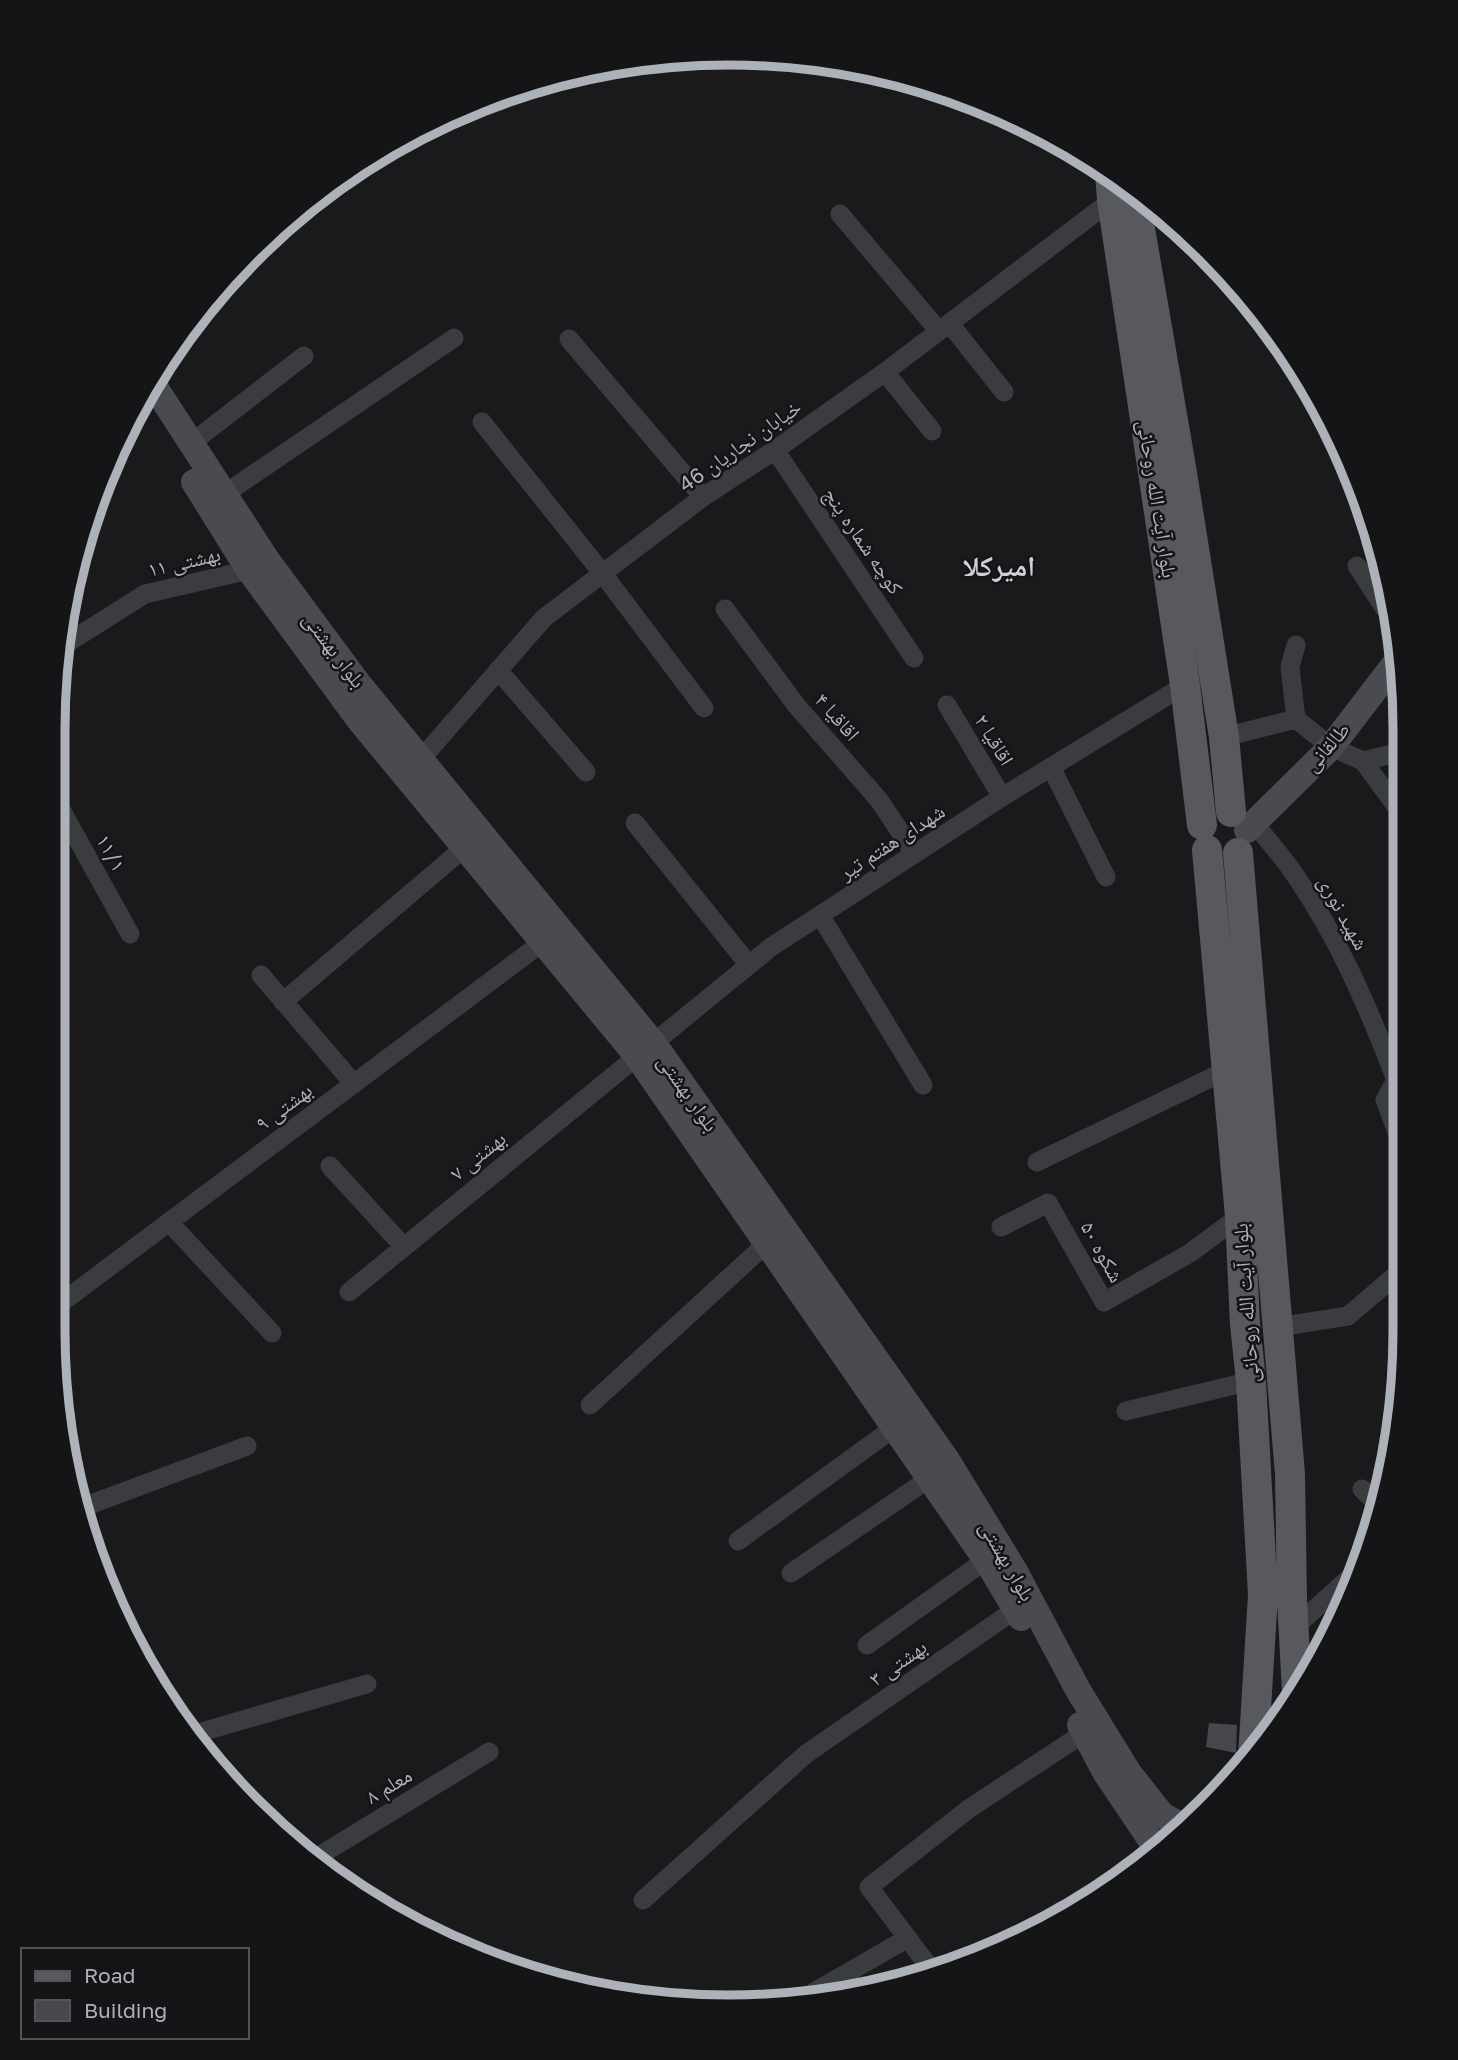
<svg xmlns="http://www.w3.org/2000/svg" width="1458" height="2060" font-family="'Golos Text','Noto Naskh Arabic',sans-serif">
<style>
.building{fill:#47484c}
.lines{fill:none;stroke-linecap:round;stroke-linejoin:round}
.minor{stroke:#3b3c40;stroke-width:19}
.secondary{stroke:#494b50;stroke-width:26}
.primary{stroke:#57595f;stroke-width:30}
.labels{text-anchor:middle;stroke-width:5;stroke-linejoin:round;paint-order:stroke}
.street-label{font-size:21px;fill:#adb2ba;stroke:#151517}
.district-label{font-size:28px;font-weight:bold;fill:#ced1d7;stroke:#151517}
.rim{fill:none;stroke:#adb2ba;stroke-width:9}
</style>
<rect width="100%" height="100%" fill="#1a1a1c"/>
<path class="building" d="M1209,1723L1237,1725L1236,1753L1206,1747Z"/>
<g class="lines">
<path class="minor" d="M840,214L939,331
M950,324L1004,392
M569,339L703,497
M885,372L932,431
M482,422L603,574L704,708
M190,444L304,356
M775,450L914,658
M223,495L454,338
M1357,566L1395,624
M725,609L796,705L879,800L915,854
M61,647L145,594L249,570
M498,670L586,772
M947,705L1002,797
M1296,719L1290,667L1296,645
M1224,737L1296,719L1331,747L1363,761L1400,752
M421,759L544,618L703,497L775,450L885,372L1112,200
M1363,761L1401,813
M1051,767L1106,877
M53,795L130,934
M635,823L749,965
M1255,824C1268,841 1283,857 1295,875C1338,937 1369,1009 1396,1080L1385,1100L1403,1148
M820,915L923,1085
M261,975L354,1084
M283,1002L464,848
M1037,1162L1227,1070
M330,1166L404,1247
M169,1222L272,1333
M1001,1227L1048,1203L1104,1302L1190,1253L1240,1216
M349,1292L771,947L1002,797L1185,685
M53,1309L543,942
M1278,1327L1348,1316L1403,1269
M590,1405L767,1243
M1126,1411L1251,1381
M1362,1489L1382,1508
M78,1512L86,1506L247,1446
M738,1541L895,1427
M791,1573L930,1478
M1295,1627L1359,1569
M867,1645L986,1560
M191,1735L367,1684
M314,1859L489,1752
M643,1900L806,1754L1016,1609
M1061,1911L1063,1914
M930,1968L869,1887L970,1808L1084,1733
M814,1992L908,1938"/>
<path class="secondary" d="M151,381L267,560L358,683L654,1044L947,1460L1016,1573L1078,1690L1129,1773L1162,1815L1186,1828
M194,482L249,570L360,721L637,1056L986,1560L1021,1618
M1247,830L1331,747L1400,657
M1080,1725L1105,1772L1158,1851"/>
<path class="primary" d="M1110,173L1112,200L1185,685L1202,825
M1133,188L1181,467L1224,737L1231,812
M1207,850L1240,1216L1245,1324L1251,1381L1263,1595L1253,1757
M1238,853L1290,1474L1292,1600L1297,1692"/>
</g>
<g class="labels">
<g class="street-label">
<text transform="translate(740 446) rotate(-35)" y="7">خیابان نجاریان 46</text>
<text transform="translate(1157 499) rotate(81)" y="7">بلوار آیت الله روحانی</text>
<text transform="translate(863 541) rotate(56)" y="7">کوچه شماره پنج</text>
<text transform="translate(184 562) rotate(-13)" y="7">بهشتی ۱۱</text>
<text transform="translate(334 650) rotate(53)" y="7">بلوار بهشتی</text>
<text transform="translate(837 717) rotate(49)" y="7">اقاقیا ۴</text>
<text transform="translate(994 740) rotate(59)" y="7">اقاقیا ۲</text>
<text transform="translate(1327 747) rotate(-49)" y="7">طالقانی</text>
<text transform="translate(892 842) rotate(-33)" y="7">شهدای هفتم تیر</text>
<text transform="translate(111 853) rotate(61)" y="7">۱۱/۱</text>
<text transform="translate(1343 913) rotate(61)" y="7">شهید نوری</text>
<text transform="translate(688 1093) rotate(55)" y="7">بلوار بهشتی</text>
<text transform="translate(284 1107) rotate(-37)" y="7">بهشتی ۹</text>
<text transform="translate(478 1156) rotate(-39)" y="7">بهشتی ۷</text>
<text transform="translate(1102 1252) rotate(61)" y="7">شکوه ۵۰</text>
<text transform="translate(1246 1303) rotate(-94)" y="7">بلوار آیت الله روحانی</text>
<text transform="translate(1007 1561) rotate(60)" y="7">بلوار بهشتی</text>
<text transform="translate(898 1663) rotate(-35)" y="7">بهشتی ۳</text>
<text transform="translate(389 1786) rotate(-31)" y="7">معلم ۸</text>
</g>
<g class="district-label">
<text x="999" y="576">امیرکلا</text>
</g>
</g>
<path d="M0 0H1458V2060H0ZM729 65H729A664 664 0 0 1 1393 729V1331A664 664 0 0 1 729 1995H729A664 664 0 0 1 65 1331V729A664 664 0 0 1 729 65Z" fill="#151517" fill-rule="evenodd"/>
<path class="rim" d="M729 65H729A664 664 0 0 1 1393 729V1331A664 664 0 0 1 729 1995H729A664 664 0 0 1 65 1331V729A664 664 0 0 1 729 65Z"/>
<rect x="21" y="1948" width="228" height="91" fill="#151517" stroke="#525458" stroke-width="2"/>
<rect x="35" y="1971" width="35" height="10" fill="#57595f" stroke="#525458" stroke-width="2"/>
<text x="84" y="1983" font-size="21" fill="#adb2ba">Road</text>
<rect x="35" y="2000" width="35" height="21" fill="#47484c" stroke="#525458" stroke-width="2"/>
<text x="84" y="2018" font-size="21" fill="#adb2ba">Building</text>
</svg>
